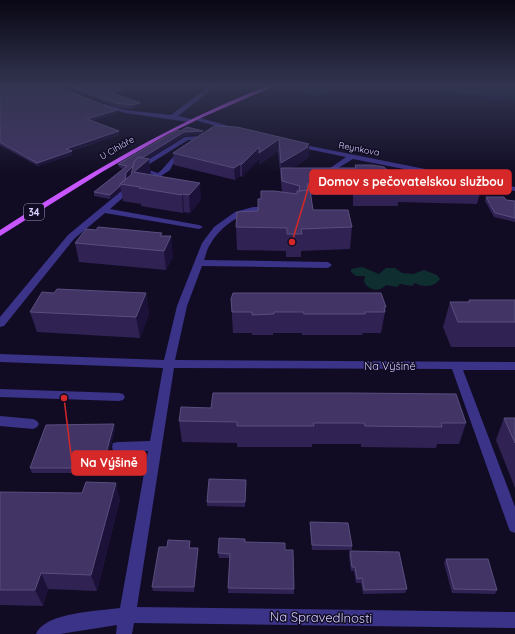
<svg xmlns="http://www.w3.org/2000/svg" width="515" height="634" font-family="Quicksand,sans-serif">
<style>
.green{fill:#0f2e2f}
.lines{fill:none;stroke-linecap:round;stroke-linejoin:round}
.stream{fill:#051944;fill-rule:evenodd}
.minor{fill:#3a3387;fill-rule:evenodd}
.major{fill:#c856ff;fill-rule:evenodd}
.wall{fill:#302354;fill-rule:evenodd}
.shaded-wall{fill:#1c1239}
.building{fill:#423566;stroke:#594e7e}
.labels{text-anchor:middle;stroke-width:3;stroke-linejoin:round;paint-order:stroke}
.far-street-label{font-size:9px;fill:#d7cfff;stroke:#110c24}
.shield{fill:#110c24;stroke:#9c94bd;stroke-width:1}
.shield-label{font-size:10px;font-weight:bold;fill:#d7cfff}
.street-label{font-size:11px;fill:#d7cfff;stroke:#110c24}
.near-street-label{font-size:13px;fill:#d7cfff;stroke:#110c24}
.leader{fill:none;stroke:#d62828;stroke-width:1.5}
.callout-dot{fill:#d62828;stroke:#110c24;stroke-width:1.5}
.callout{fill:#d62828;stroke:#d62828;stroke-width:1.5}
.callout-label{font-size:12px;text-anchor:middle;font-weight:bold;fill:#fff}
</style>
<rect width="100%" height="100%" fill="#110c24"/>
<path class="green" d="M309,85H353L369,91L364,93L349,90L335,91L315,96L297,89Z
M423,85H515V97C484,96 453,95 423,85Z
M362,267L379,274L386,268H395L402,273L413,274L424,270L437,275L440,279C434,288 423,287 415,283L412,286L400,284L397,287L386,285C379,293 367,290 364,281L365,276H356L351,272V269Z"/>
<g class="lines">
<path class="stream" d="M420,85H424L444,91L467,94L515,97V99C489,98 463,97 437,91C431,89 425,88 420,85Z"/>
<path class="minor" d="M211,85H217L178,116L191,119L192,120L189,122L125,113L101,106L104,104L125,110L171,115Z
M200,118L236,128L237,129L234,131L198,121L197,120Z
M209,134L212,136L204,140H188L143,168L158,173C167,167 174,150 187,152V154L173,164L170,170L161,176H157L136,169L141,164L185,137L203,136Z
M295,143L515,187V191L353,159L325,176L323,175V173L346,157L293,146L292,145Z
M126,183H132L134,188L110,209L199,225L203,227L199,229L105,213L74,239L4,326L0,327V317L68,235L125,188Z
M253,207H270L274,209C268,214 260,210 253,212C237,215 219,229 211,243C207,248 206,255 204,260L328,262L332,265L328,268L202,266L187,306L175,360L515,362V370H463L515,507V533L510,531L508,526L452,369L174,368L137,607L515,612V628L134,623L132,634H116L117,625L60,634H36C45,612 99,611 120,608L148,451L118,452L113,451L112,447L113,443L118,442L150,441L163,368L0,362V354L164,360L177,306L202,243L214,227L235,212Z
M0,389L119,393L123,394L125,397L123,400L119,401L0,397Z
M0,416L33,419L37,421L39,424L37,427L33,429L0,426Z"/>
<path class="major" d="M270,85H277L203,117L168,134L102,172L0,236V230C88,174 172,123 270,85Z"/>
</g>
<path class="wall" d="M0,85L117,110V113L91,121L119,131V135L71,151L72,155L38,166L0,145Z
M62,85H117L124,89V92L116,95L140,106L132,109L116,107Z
M180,131H203V133L309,144V156L307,157V159L292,168H355V165L393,175L480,193L477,204L398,202V206H353V195H311L313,210L352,227L350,249L301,251V257H286V251L237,250L236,227L258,211L261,199L282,192L278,151L259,165V159L242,177L240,176L235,180L174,165L173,153L201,134L184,136L147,159L151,175L201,200L190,213L184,212L183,213L141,206V204L123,201L121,190L110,199L94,196V192L123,169L119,167L118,164ZM132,171L131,175L126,179L127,177Z
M486,197L506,200L515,201V222L494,217L485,201Z
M162,236L173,256L166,270L79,262L75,243Z
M146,293L149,314L140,338L37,332L30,312Z
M231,299L386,307L381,333H363L362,335H302V333H273V335H252V333H233Z
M469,300H515V347H451L443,327L450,302H468Z
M504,418H515V488L496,440Z
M179,421L466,423L459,444H437L436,448L361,447V444H312V447H237V443L182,442Z
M115,429L104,473H32L30,468Z
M246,480L245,507L207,506V502Z
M0,492L120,499L97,591L48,589L43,606L0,605Z
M310,522L352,546V550H312L310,527Z
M190,541V548L198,552L194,592L153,591L152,587L167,547Z
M285,550L294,589V594L228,593L230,558H219L218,553Z
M350,551L407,589L405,593L363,594L361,583H356L354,571H351L349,556Z
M446,559L497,590L495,594L452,593L444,563Z"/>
<path class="shaded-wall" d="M124,89V92L112,96V93Z
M140,103V106L132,109V105Z
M117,110V113L87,122V119Z
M119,131V135L67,152L66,149Z
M203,131V134L184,136L140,163L127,177L125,185L124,184L126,173L140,159L184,132Z
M279,139L278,151L259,165V153Z
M309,144V156L307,157V159L282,174L281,168L280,175L281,163Z
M259,147V159L242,177V164Z
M72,151V155L38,166L37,163Z
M149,159L151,176L134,172Z
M240,164V176L235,180L234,168Z
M200,183L201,200L190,213L189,195Z
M120,186L121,190L110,199V195Z
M183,194L184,212L183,213L182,195Z
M162,233L164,250L171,236L173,256L166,270L164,251L160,236Z
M146,293L149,314L140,338L136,317Z
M114,424L115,429L104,473L102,468Z
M116,483L120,499L97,591L91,575Z
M198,548V552L194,592V587Z
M41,573L48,589L43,606L35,590Z"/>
<path class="building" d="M0,85H53L117,110L87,119L119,131L66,149L72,151L37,163L0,142Z
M69,85H117L124,89L112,93L140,103L132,105L116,103Z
M214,126L237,127L309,144L306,146L308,147L281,163L279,139L259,153V147L242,164H240L234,168L173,153Z
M187,127L203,131L184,132L142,158L138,157L134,162L133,166L126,173L125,180L120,184V186L110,195L94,192L127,166L118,164L177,130L180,131Z
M138,157L149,159L134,172L200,183L189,195L183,194L182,195L139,188L140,187L120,184L131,175L134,162Z
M355,165H372L384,167L393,175L468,174L480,193L398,191L400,194H354V184H307L308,190L299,191L300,186L282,181L281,168H356Z
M310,190L313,210H348L352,227L301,229L302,234H287V228L236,227L237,212L258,211V199H261V191H274L297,194V191Z
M486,197H504L506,200L515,201V218L495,213Z
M98,227L162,233L160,236H171L164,251L75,243L86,229L96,230Z
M57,289L146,293L136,317L30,312L42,292L54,293Z
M233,293H381L386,307H384L385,312H365V314H304L303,312H274V314L252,315V312H232L231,299Z
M469,300H515V322H458L450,302H470Z
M213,393H350L456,394L466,423H441L442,427L365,426L364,423H313L314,426H237V422L179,421L181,407L211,408Z
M504,418H515V443Z
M114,424L102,468H30L46,425Z
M209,479L246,480L245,502H207Z
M86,482L116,483L91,575L41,573L35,590H0V492L82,493Z
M310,522L348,523L352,546L312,545Z
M219,538L245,539V542L285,543V550H293L294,589L228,588L230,554L218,553Z
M168,540L190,541L189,548H198L194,587H152L159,547H167Z
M350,551L399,552L407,589L364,590L362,578L357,579L355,567H352Z
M446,559H488L497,590L454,589Z"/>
<linearGradient id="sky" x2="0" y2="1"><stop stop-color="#090714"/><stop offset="0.49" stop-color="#323450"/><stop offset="1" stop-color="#323450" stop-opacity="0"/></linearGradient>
<rect width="515" height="174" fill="url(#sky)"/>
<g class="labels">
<g class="far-street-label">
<text transform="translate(117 148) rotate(-30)" y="3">U Cihláře</text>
<text transform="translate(359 149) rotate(11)" y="3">Reynkova</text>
</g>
<rect class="shield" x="24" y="204" width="20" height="16" rx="3"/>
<g class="shield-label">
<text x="34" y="216">34</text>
</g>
<g class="street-label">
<text x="390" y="370">Na Výšině</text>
</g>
<g class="near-street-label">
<text transform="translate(321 617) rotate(1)" y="5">Na Spravedlnosti</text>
</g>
</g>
<path class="leader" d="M292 242L310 182M64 398L72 463"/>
<g class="callout-dot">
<circle cx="292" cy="242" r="4"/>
<circle cx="64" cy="398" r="4"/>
</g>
<g class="callout">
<rect x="310" y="170" width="201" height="24" rx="4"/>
<rect x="72" y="451" width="74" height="24" rx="4"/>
</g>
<g class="callout-label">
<text x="411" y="186">Domov s pečovatelskou službou</text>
<text x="109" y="467">Na Výšině</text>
</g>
</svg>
